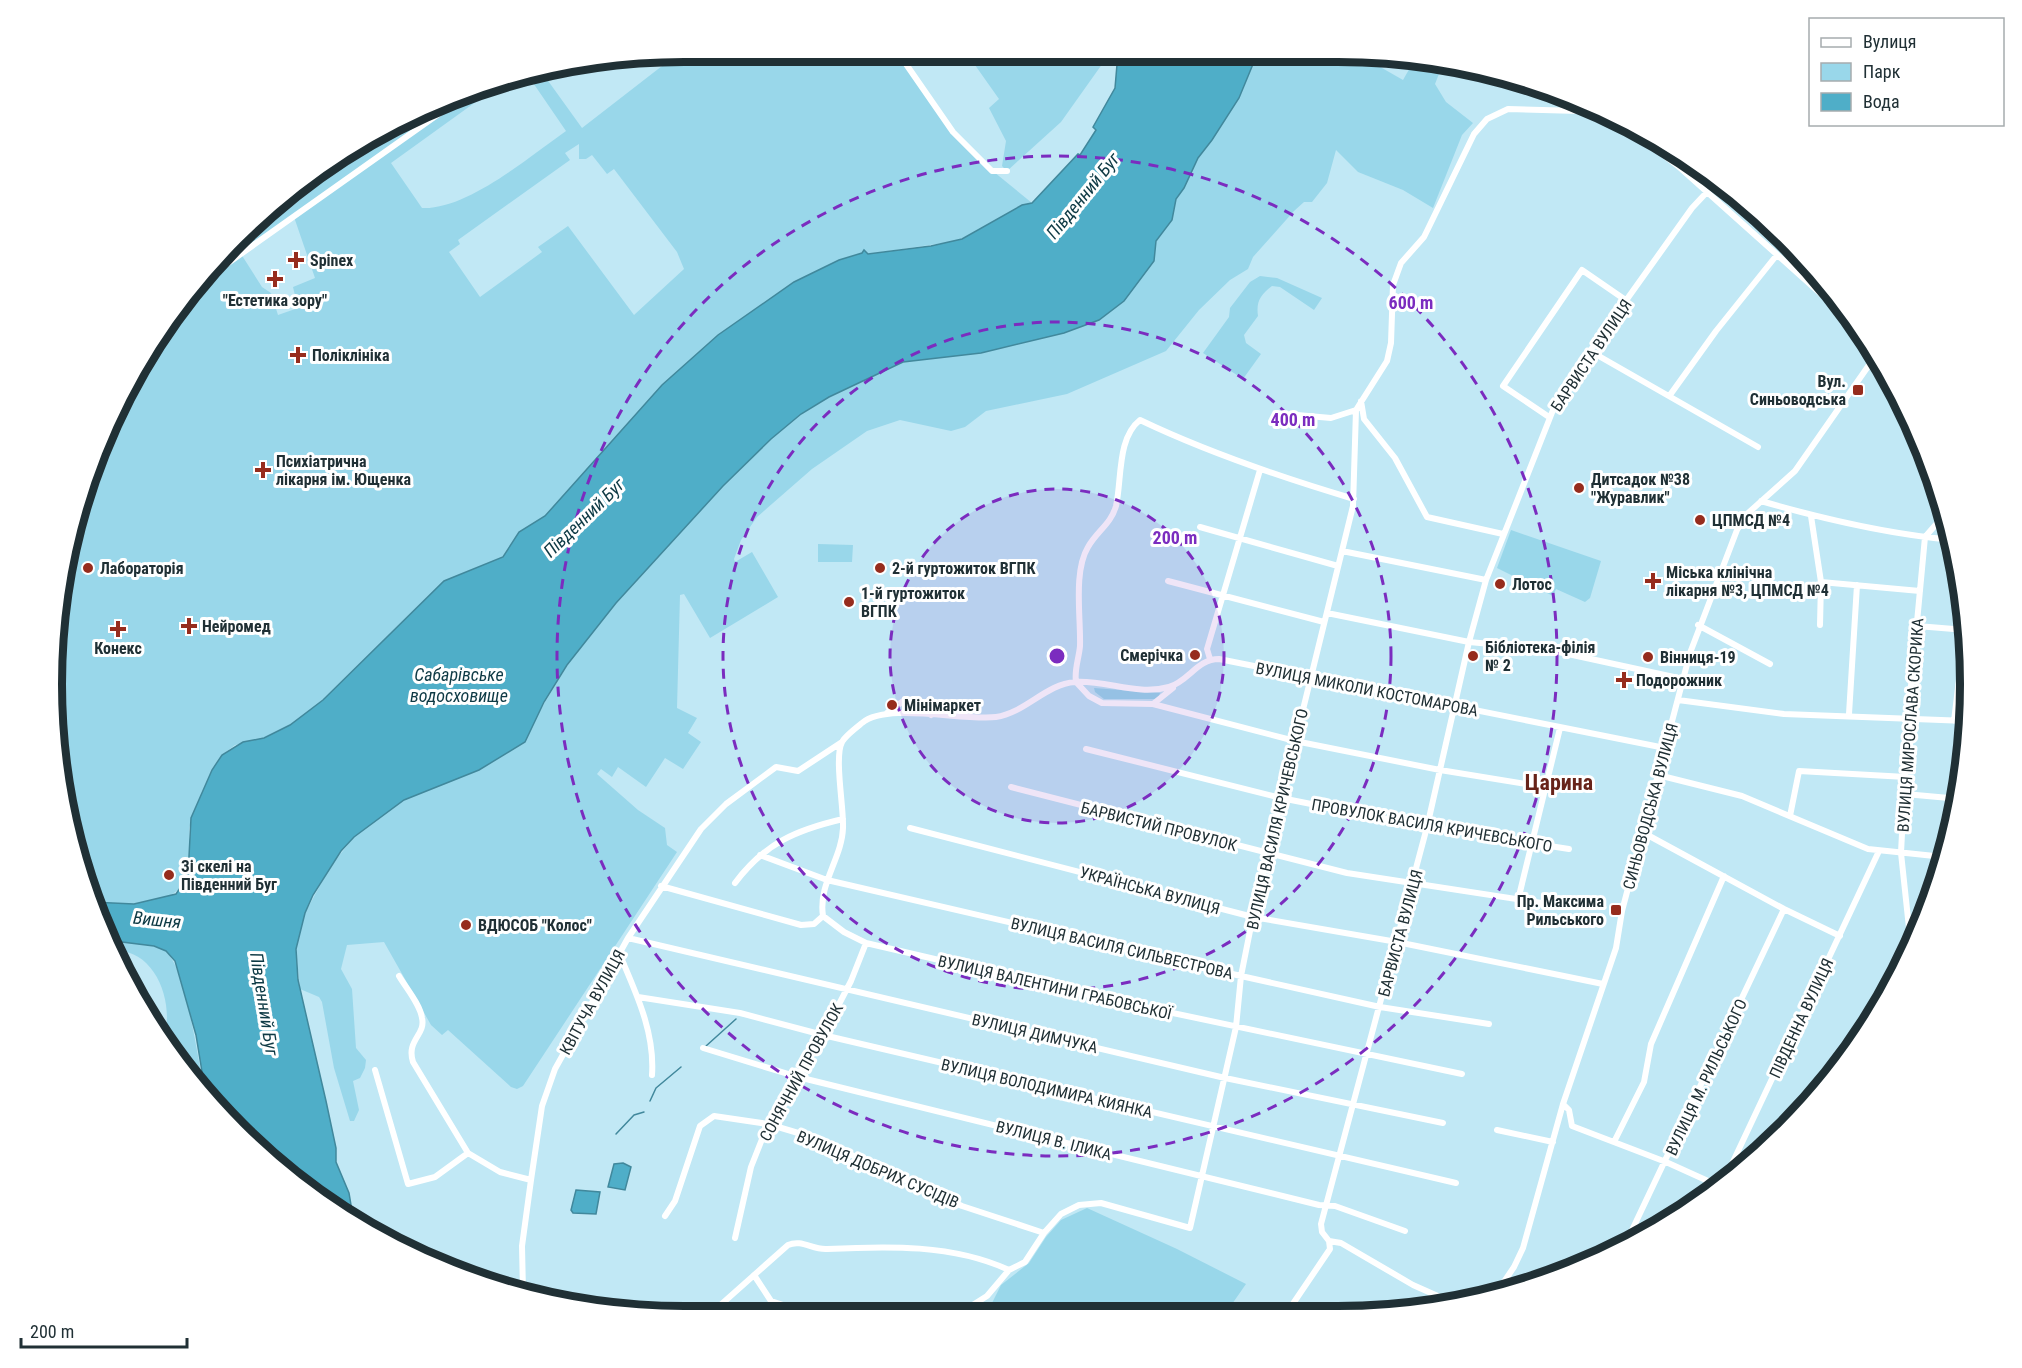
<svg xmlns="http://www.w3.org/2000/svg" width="2022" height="1368" font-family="'Roboto Condensed',sans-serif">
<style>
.green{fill:#99d7ea;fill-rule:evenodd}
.water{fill:#4faec8;stroke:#41889c;stroke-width:1.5}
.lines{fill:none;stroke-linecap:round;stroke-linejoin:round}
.stream{stroke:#41889c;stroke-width:1.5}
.minor{stroke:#fff;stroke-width:6}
.ring{fill:none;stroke:#7b2cbf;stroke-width:3;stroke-dasharray:10 8}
.poi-dot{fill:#962c1d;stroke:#fff;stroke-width:2}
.labels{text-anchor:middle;stroke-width:6;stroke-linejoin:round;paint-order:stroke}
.poi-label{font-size:16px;font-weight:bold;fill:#203035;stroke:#fff;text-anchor:start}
.street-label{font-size:16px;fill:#203035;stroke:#fff}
.water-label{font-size:18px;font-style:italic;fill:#0e3a45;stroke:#fff}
.district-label{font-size:22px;font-weight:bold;fill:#672319;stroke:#fff}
.rim{fill:none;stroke:#203035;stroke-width:8}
.centre{fill:#7b2cbf;stroke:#fff;stroke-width:3}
.ring-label{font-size:18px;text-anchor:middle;font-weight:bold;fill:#7b2cbf;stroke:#fff;stroke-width:6;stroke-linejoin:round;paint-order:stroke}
</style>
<rect width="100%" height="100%" fill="#c1e8f5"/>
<path class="green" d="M1338,51L1377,55L1375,64L1403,80L1415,59L1444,61L1435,84L1446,102L1473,123L1462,135L1433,208L1403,190L1358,172L1336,150L1327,183L1312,202H1304L1294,211L1253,257L1248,269L1230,280L1199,310L1166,351L1067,394L986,411L965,427L951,431L900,420L867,431L812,469L757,517L741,540L734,559L735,562L752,552L778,597L710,638L684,594L680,595L677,708L697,718L688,733L701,742L683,769L665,758L646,787L618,767L612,777L601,769L597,774L638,810L665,828L667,845L677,852L523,1086L517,1089L511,1087L448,1030L442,1035L431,1025L384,942L347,945L341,969L352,989L356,1048L366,1060L365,1068L360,1078L353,1081L359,1110L354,1121H350L334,1068L322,1002L319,997L300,989L296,949L305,913L330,867L354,837L404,800L431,787L534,720L572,658L616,603L723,486L771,439L801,414L829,397L897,365L901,353L1154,252L1156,241L1166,227L1176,198L1184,188L1198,158L1239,98L1258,52Z
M1110,53L1061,122L1007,171L1002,166L1006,141L989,108L999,99L970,58L967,60L962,54Z
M899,54L953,132L994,172L1032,203L957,241L868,254L864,250L862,253L839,260L794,282L718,335L662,385L560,502L538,522L525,529L514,540L503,557L489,565L309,729L235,745L222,755L212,770L193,813L189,829V867L184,885L170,896L134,904L98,923L63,808L56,692L61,688L54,673L52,642L72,521L99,442L182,298L244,232L283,205L285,194L342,153L481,84L509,78L391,163L422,208C467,210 529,157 566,131L527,74L541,71L582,128L662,66L655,56ZM579,144V159H586L592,155L607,174L614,169L677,252L684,269L634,315L568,226L538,247L542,252L480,297L449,252L460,244L458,240L570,160L565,153ZM294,217L315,278L293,287L298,308L278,315L271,293L262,287L241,254Z
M1260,276L1277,278L1322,298L1314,310L1280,287L1272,286C1260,295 1256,302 1258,316L1244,335L1246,343L1261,354L1243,379L1203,353L1229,317L1230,308L1250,282Z
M1511,530L1601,561L1590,598L1585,602L1556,589L1553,596L1497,568Z
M818,544L853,545L852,562H818Z
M1094,688L1160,693L1158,699H1104L1095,692Z
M106,940C123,940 150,941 164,950C187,966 197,1061 205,1090L164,1037C175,1003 155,947 112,951Z
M1087,1208L1177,1249L1246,1284L1223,1317H985L1001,1285L1029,1263L1046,1237L1061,1220Z"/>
<path class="water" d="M1258,52L1239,98L1212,140L1198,158L1184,188L1176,199L1172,220L1156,241L1154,261L1124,301L1099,320L1064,333L981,353L903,362L829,397L801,414L771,439L723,486L616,603L567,665L544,702L525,742L479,770L404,800L354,837L341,851L313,895L305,913L296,949L298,980L326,1101L336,1148V1162L349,1193L353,1217L358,1224L382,1229L383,1234L378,1237L332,1210L237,1132L205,1090L196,1035L175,961L166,951L154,946L106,940L92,902L134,904L176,894L188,876L191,818L212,770L222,755L243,742L264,738L290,725L323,700L444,581L503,557L519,532L545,516L662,385L718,335L794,282L839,260L862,253L864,250L868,254L931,246L962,239L1022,205L1032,203L1078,154L1080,155L1096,130L1093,127L1115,88L1118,53Z
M623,1163L631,1167L625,1190L608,1187L614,1164Z
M576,1190L600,1192L596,1214L573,1213L571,1210Z"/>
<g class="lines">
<path class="stream" d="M706,1046L736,1019
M650,1101L656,1088L681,1067
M616,1134L634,1115L644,1112"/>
<path class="minor" d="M899,54L953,132L992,171H1007
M190,290L481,84
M1590,351L1758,447
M1670,395L1716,331L1776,256
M1361,401L1364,419L1395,458L1427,517L1503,534
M1297,415L1331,418L1356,410L1387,361L1391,343L1393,285L1401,263L1424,237L1474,134L1487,119L1508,109L1579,111L1604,115L1623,124L1678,166L1841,312L1853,318
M1549,417L1503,386L1582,270L1627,301
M1761,501C1823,519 1888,534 1953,540
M1811,516L1821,582L1820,625
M1200,527L1338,566
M1342,551L1486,580
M1168,581L1324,622
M1821,582L1920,591
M1327,613L1469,642L1545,649L1683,679
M1698,625L1770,664
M1917,626L1966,630
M1210,659L1207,649L1260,470
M1076,682C1074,670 1079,658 1080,646C1081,618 1073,572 1088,547C1097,531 1111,524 1116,506C1122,479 1117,438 1140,420C1209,453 1280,477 1354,499
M1076,682L1089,696L1102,703L1153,704L1295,741L1440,770L1544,787
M1678,700L1784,714L1967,721
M1153,704L1173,688
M887,713L906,699L931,715
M1849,714L1857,585
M1954,721L1965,629
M1086,749L1281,798L1427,827L1569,849
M1658,775L1742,796L1868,849L1944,857
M1011,787L1347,873L1555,905
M1905,794L1960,799
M1790,816L1799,771L1906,777
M910,828L1253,917L1397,942L1603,984
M1642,832L1784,909L1840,936
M760,855L827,880L1241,976L1380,1007L1489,1024
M735,883C765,843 796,830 843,819
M661,886L801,925L814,924L823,916L844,932L866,943L1111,1000L1462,1074
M1518,900L1560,728
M823,916C818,884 842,858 843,828C844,808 834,757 842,742C845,736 857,727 862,723C887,702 962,721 996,717C1025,713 1046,684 1075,682C1107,680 1137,696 1169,687C1189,681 1197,659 1219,659L1665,748
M628,938L1225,1078L1443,1123
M1915,942L1909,928L1901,853L1908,718L1925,537L1945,514
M619,953C636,993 655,1032 652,1075
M399,976C406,988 420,1004 422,1018C426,1035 406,1040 413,1062L468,1153
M638,997L740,1013L823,1035L1456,1183
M703,1048L798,1077L1319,1205L1335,1206L1405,1231
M375,1070L408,1184L435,1177L468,1153L500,1172L531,1180
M1563,1104L1569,1110L1572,1126L1666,1162L1719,1186
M1497,1130L1553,1142
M1614,1142L1644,1082L1651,1044L1724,876
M1723,1183L1879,851
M665,1216L675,1201L700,1126L714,1116L768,1124L815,1138L962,1206L1044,1233
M735,1238L751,1167L768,1124L823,1035L851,981L866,943
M1329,1241L1341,1243L1413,1285L1458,1305
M1625,1245L1784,909
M754,1275L771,1301L820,1317
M523,1292L522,1246L531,1180L542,1106L555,1069L628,938L701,829L726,804L776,767L798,771L842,742
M1495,1295L1514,1267L1523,1248L1563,1104L1616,948L1622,911L1690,653L1737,530L1747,514L1795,471L1876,355
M919,1308L960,1313L987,1296L1009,1270L1025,1262L1044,1233L1061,1214L1079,1205L1101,1203L1190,1228L1236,1027L1241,976L1256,901L1353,506L1356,410
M707,1317L788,1245C802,1239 812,1250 827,1249C887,1246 953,1244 1009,1270
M1284,1317L1330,1249L1329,1241L1322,1232L1321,1224L1427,827L1469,642L1486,580L1553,410L1590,351L1692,208L1707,192"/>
</g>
<circle cx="1057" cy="656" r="167" fill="#7b2cbf" fill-opacity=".12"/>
<g class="ring">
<circle cx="1057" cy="656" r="167"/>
<circle cx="1057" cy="656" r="334"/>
<circle cx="1057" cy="656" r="500"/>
</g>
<g class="poi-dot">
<path d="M293 251h6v6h6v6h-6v6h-6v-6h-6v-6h6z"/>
<path d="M272 270h6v6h6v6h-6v6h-6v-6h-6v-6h6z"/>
<path d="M295 346h6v6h6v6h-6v6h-6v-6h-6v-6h6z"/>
<rect x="1852" y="384" width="12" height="12" rx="3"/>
<path d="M260 461h6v6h6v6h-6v6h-6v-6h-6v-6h6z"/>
<circle cx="1579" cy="488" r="6"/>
<circle cx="1700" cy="520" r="6"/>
<circle cx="88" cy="568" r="6"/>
<circle cx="880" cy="568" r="6"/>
<path d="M1650 572h6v6h6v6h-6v6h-6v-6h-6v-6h6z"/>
<circle cx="1500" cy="584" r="6"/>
<circle cx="849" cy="602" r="6"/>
<path d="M186 617h6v6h6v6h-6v6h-6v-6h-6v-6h6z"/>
<path d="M115 620h6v6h6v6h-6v6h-6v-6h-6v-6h6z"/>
<circle cx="1195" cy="655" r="6"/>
<circle cx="1473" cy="656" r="6"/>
<circle cx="1648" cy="657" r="6"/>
<path d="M1621 671h6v6h6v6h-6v6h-6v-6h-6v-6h6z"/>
<circle cx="892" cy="705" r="6"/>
<circle cx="169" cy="875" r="6"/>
<rect x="1610" y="904" width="12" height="12" rx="3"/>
<circle cx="466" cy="925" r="6"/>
</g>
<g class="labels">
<g class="poi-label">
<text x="310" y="266">Spinex</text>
<text x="275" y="306" text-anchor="middle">"Естетика зору"</text>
<text x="312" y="361">Поліклініка</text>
<text x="1846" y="387" text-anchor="end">Вул.<tspan x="1846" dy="18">Синьоводська</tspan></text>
<text x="276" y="467">Психіатрична<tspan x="276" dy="18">лікарня ім. Ющенка</tspan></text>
<text x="1591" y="485">Дитсадок №38<tspan x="1591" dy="18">"Журавлик"</tspan></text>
<text x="1712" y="526">ЦПМСД №4</text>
<text x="100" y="574">Лабораторія</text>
<text x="892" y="574">2-й гуртожиток ВГПК</text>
<text x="1666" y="578">Міська клінічна<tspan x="1666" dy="18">лікарня №3, ЦПМСД №4</tspan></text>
<text x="1512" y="590">Лотос</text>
<text x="861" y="599">1-й гуртожиток<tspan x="861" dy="18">ВГПК</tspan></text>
<text x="202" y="632">Нейромед</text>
<text x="1485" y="653">Бібліотека-філія<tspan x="1485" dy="18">№ 2</tspan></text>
<text x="118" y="654" text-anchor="middle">Конекс</text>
<text x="1183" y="661" text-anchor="end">Смерічка</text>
<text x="1660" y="663">Вінниця-19</text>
<text x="1636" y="686">Подорожник</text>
<text x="904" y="711">Мінімаркет</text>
<text x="181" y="872">Зі скелі на<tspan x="181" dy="18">Південний Буг</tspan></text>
<text x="1604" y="907" text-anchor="end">Пр. Максима<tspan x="1604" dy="18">Рильського</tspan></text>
<text x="478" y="931">ВДЮСОБ "Колос"</text>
</g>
<g class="street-label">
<text transform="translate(1591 355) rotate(-56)" y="6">БАРВИСТА ВУЛИЦЯ</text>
<text transform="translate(1367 689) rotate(11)" y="6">ВУЛИЦЯ МИКОЛИ КОСТОМАРОВА</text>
<text transform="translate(1910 725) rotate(-86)" y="6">ВУЛИЦЯ МИРОСЛАВА СКОРИКА</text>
<text transform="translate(1650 806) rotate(-75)" y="6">СИНЬОВОДСЬКА ВУЛИЦЯ</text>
<text transform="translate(1277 819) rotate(-77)" y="6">ВУЛИЦЯ ВАСИЛЯ КРИЧЕВСЬКОГО</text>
<text transform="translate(1432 825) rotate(10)" y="6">ПРОВУЛОК ВАСИЛЯ КРИЧЕВСЬКОГО</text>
<text transform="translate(1159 826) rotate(14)" y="6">БАРВИСТИЙ ПРОВУЛОК</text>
<text transform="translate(1150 890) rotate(15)" y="6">УКРАЇНСЬКА ВУЛИЦЯ</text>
<text transform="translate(1400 933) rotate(-75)" y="6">БАРВИСТА ВУЛИЦЯ</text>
<text transform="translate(1122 948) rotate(13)" y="6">ВУЛИЦЯ ВАСИЛЯ СИЛЬВЕСТРОВА</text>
<text transform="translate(1055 987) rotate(13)" y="6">ВУЛИЦЯ ВАЛЕНТИНИ ГРАБОВСЬКОЇ</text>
<text transform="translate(592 1002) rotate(-61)" y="6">КВІТУЧА ВУЛИЦЯ</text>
<text transform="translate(1801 1018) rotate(-65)" y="6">ПІВДЕННА ВУЛИЦЯ</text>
<text transform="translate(1035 1033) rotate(13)" y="6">ВУЛИЦЯ ДИМЧУКА</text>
<text transform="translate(801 1072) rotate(-61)" y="6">СОНЯЧНИЙ ПРОВУЛОК</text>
<text transform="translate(1706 1077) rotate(-65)" y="6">ВУЛИЦЯ М. РИЛЬСЬКОГО</text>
<text transform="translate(1047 1088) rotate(13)" y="6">ВУЛИЦЯ ВОЛОДИМИРА КИЯНКА</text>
<text transform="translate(1054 1140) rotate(14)" y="6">ВУЛИЦЯ В. ІЛИКА</text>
<text transform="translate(878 1169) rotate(23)" y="6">ВУЛИЦЯ ДОБРИХ СУСІДІВ</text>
</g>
<g class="water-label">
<text transform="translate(1083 196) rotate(-51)" y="6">Південний Буг</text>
<text transform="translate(584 518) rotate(-44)" y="6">Південний Буг</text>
<text x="459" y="681">Сабарівське<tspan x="459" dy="21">водосховище</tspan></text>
<text transform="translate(157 920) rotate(6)" y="6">Вишня</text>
<text transform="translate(264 1004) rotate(81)" y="6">Південний Буг</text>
</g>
<g class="district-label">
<text x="1559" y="790">Царина</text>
</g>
</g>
<path d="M0 0H2022V1368H0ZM684 62H1338A622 622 0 0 1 1960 684V684A622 622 0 0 1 1338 1306H684A622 622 0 0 1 62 684V684A622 622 0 0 1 684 62Z" fill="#fff" fill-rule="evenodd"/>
<path class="rim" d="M684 62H1338A622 622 0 0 1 1960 684V684A622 622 0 0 1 1338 1306H684A622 622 0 0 1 62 684V684A622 622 0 0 1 684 62Z"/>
<circle cx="1057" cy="656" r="9" class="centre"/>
<g class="ring-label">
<text x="1411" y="309">600 m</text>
<text x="1293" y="426">400 m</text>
<text x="1175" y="544">200 m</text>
</g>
<rect x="1809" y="18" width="195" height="108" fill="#ffffff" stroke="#a6acae" stroke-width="1.5"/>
<rect x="1821" y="38" width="30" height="9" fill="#ffffff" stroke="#a6acae" stroke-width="1.5"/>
<text x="1863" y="48" font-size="18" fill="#203035">Вулиця</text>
<rect x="1821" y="63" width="30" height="18" fill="#99d7ea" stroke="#a6acae" stroke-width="1.5"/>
<text x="1863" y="78" font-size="18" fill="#203035">Парк</text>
<rect x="1821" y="93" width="30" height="18" fill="#4faec8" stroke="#a6acae" stroke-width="1.5"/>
<text x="1863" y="108" font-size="18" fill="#203035">Вода</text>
<path d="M21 1338v9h166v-9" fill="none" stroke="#203035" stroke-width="3"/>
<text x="30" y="1338" font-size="18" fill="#203035" stroke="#ffffff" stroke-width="4.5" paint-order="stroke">200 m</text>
</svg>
